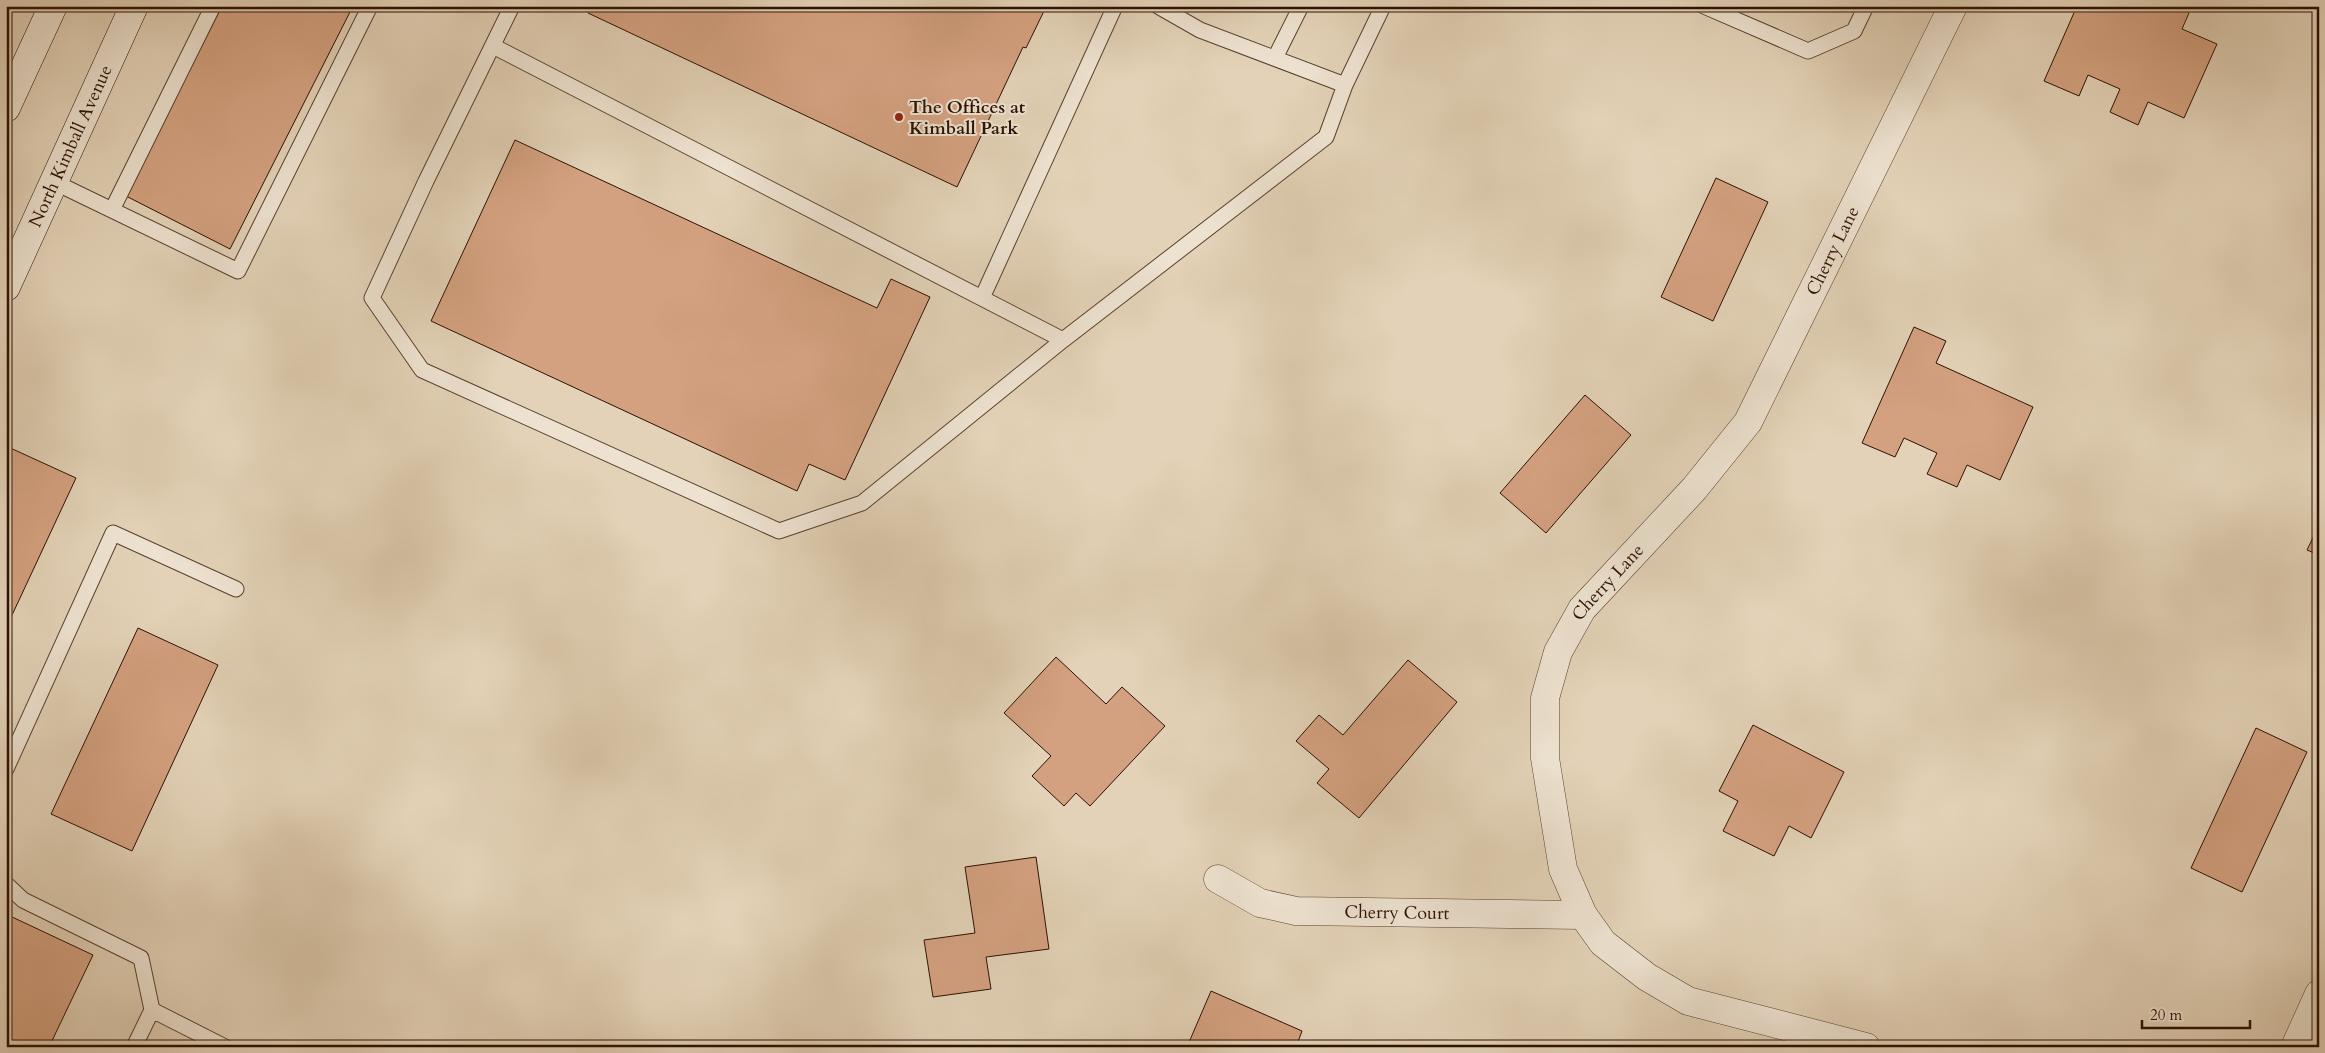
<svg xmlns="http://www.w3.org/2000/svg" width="2325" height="1053" font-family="Cardo,serif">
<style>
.building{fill:#d4a180;stroke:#2c1102}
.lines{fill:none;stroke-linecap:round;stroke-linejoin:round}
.service-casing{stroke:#5a412f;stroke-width:17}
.minor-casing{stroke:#5a412f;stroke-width:29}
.secondary-casing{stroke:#2c1102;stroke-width:29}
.service{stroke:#ede2d0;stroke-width:15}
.minor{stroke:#ede2d0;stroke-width:28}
.secondary{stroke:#ede2d0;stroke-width:28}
.poi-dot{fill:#8f2418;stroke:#ede2d0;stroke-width:2}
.labels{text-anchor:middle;stroke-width:4;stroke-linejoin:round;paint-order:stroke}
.poi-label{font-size:18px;font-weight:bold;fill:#2c1102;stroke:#ede2d0;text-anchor:start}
.street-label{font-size:18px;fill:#2c1102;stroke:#ede2d0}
</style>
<rect width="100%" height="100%" fill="#e3d2b7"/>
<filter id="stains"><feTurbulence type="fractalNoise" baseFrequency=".004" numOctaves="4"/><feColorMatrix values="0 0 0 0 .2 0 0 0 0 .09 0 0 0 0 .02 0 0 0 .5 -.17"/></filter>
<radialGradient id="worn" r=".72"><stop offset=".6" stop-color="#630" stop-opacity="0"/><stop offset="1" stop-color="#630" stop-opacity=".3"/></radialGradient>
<path class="building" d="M222,6H353L230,249L126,196Z
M591,6H1033L1044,11L1026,48L1023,47L957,187L588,13Z
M2077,6H2192L2182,29L2217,44L2184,118L2148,102L2138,125L2110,112L2120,89L2088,75L2079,96L2044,81Z
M515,140L877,308L891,279L930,297L845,480L809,464L797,491L431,321Z
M1716,178L1768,202L1713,321L1661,297Z
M1914,327L1946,341L1936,363L2033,407L2000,480L1967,465L1957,487L1927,474L1937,453L1904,438L1895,457L1862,443Z
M1585,395L1631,435L1546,533L1500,493Z
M6,446L76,478L6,628Z
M2319,525V555L2307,550Z
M138,628L218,665L132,851L51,814Z
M1056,657L1106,704L1122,687L1165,726L1090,806L1076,793L1064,806L1032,776L1051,756L1004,713Z
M1408,660L1457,702L1359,818L1317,783L1329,769L1296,741L1319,715L1343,735Z
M1753,725L1844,772L1811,838L1789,826L1774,856L1723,831L1738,801L1719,791Z
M2256,728L2307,752L2242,892L2191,868Z
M1036,857L1049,949L986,957L991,989L933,997L924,940L975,933L965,867Z
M10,916L93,955L49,1047H6V924Z
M1211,991L1302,1031L1296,1047H1187Z"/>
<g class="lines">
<defs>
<path id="service" d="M512,6L426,181L372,298L422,370L779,531L862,503L1063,340L1326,137L1345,85
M1158,6L1200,30L1345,85L1383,6
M1704,6L1808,51L1854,31L1866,6
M493,46L1063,340
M1275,58L1301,6
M54,182L238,271L370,6
M112,210L213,6
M982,298L1115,6
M6,769L113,533L236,589
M6,884L23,900L141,958L152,1010L225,1047
M134,1047L152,1010"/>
<g id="minor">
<path id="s1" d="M1218,879L1260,903L1296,911L1583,915"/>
<path id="s2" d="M1866,1047L1688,1001L1647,977L1603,943L1583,915L1563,869L1545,758V698L1558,652L1582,609L1694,489L1748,422L1953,6"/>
<path d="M2295,1047L2319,994"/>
</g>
<g id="secondary">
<path d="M6,108L53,6"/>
<path id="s3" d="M6,287L134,6"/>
</g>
</defs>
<use href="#service" class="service-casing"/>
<use href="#minor" class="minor-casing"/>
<use href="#secondary" class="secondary-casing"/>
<use href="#service" class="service"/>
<use href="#minor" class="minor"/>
<use href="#secondary" class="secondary"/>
</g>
<circle class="poi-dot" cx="899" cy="117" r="5"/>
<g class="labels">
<g class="poi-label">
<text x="909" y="113">The Offices at<tspan x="909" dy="21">Kimball Park</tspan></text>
</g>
<g class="street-label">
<text dy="6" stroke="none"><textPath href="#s3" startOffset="155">North Kimball Avenue</textPath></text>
<text dy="6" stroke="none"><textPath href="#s2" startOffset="1082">Cherry Lane</textPath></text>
<text dy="6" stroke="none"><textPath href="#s2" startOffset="678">Cherry Lane</textPath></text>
<text dy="6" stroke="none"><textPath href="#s1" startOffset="186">Cherry Court</textPath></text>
</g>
</g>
<rect width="2325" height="1053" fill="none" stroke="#e3d2b7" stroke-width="25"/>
<rect x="8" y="8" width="2310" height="1038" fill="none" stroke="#2c1102" stroke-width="2.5"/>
<rect x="12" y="12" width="2300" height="1028" fill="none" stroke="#2c1102"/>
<path d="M2142 1020v8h108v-8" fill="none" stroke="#2c1102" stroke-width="2.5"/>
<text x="2150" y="1020" font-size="15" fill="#2c1102" stroke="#ede2d0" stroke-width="4" paint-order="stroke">20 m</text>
<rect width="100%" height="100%" filter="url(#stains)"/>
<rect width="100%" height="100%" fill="url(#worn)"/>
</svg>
